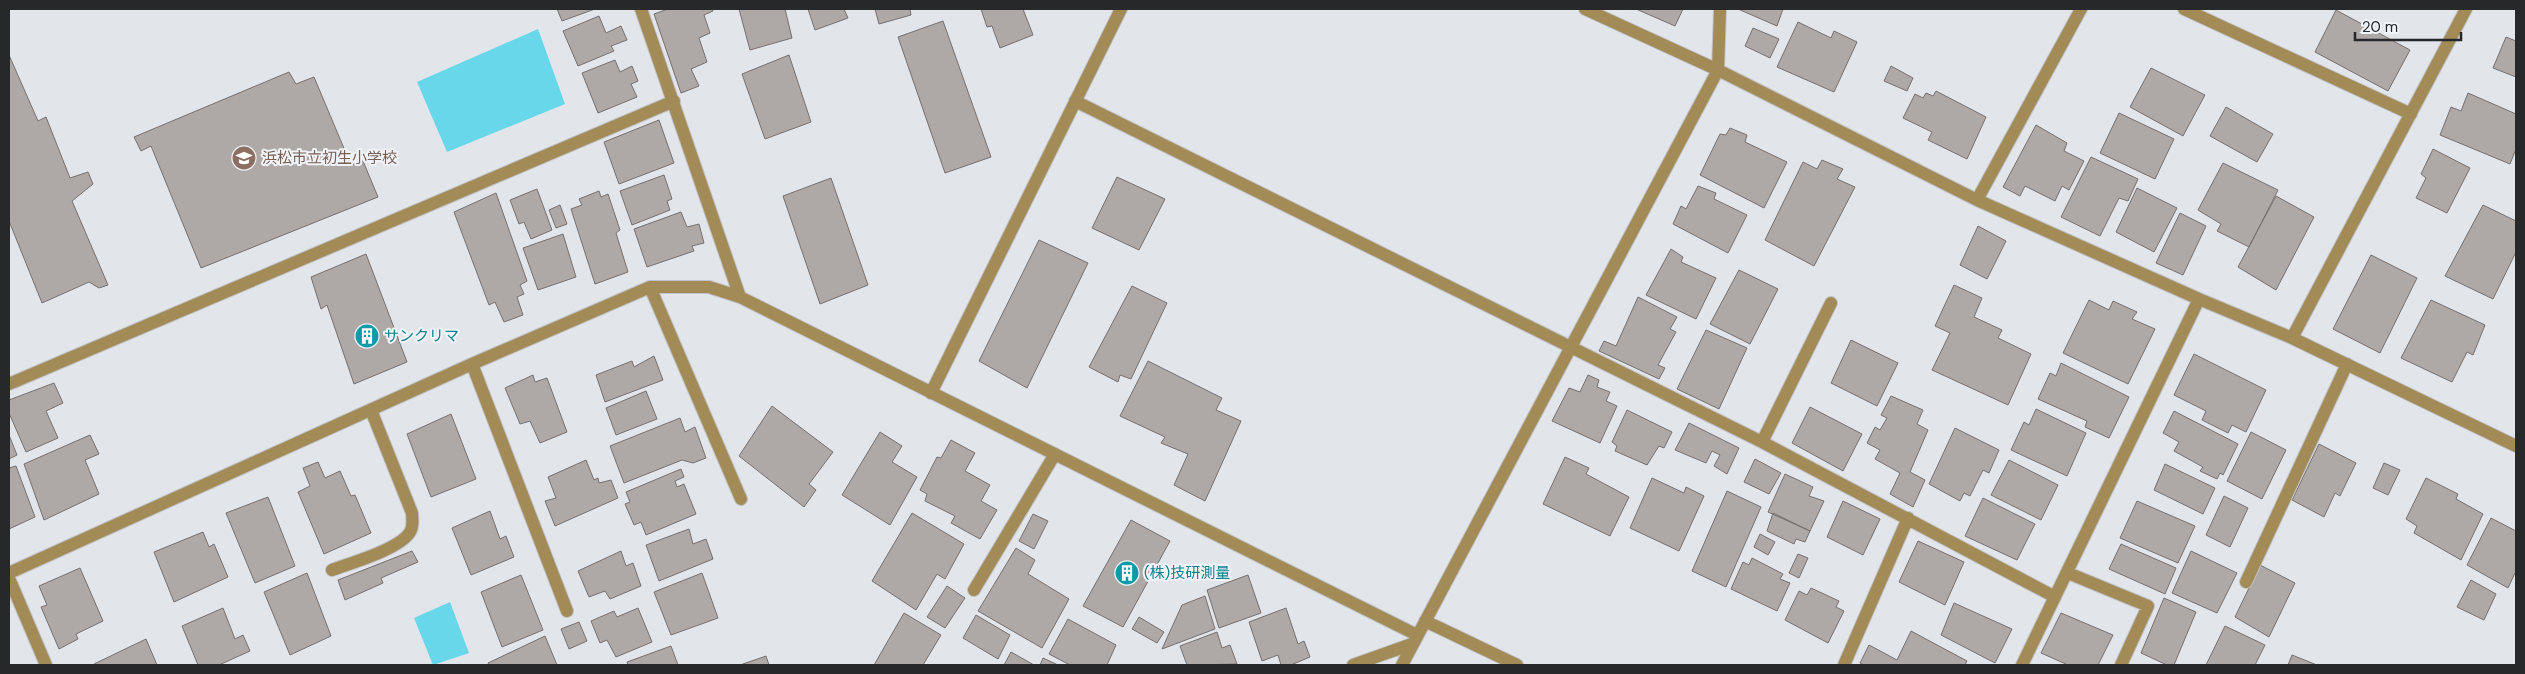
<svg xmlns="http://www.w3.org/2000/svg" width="2525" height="674" font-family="'DM Sans','Noto Sans JP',sans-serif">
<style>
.water{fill:#67d7e9}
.building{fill:#aea8a7;stroke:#76706f}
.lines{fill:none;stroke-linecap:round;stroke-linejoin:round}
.minor-casing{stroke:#c0c3c7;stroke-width:14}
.minor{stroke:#a38b58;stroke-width:12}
.labels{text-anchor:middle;stroke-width:4;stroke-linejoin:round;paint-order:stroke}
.education-label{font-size:15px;fill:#785e54;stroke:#f0f3f7;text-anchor:start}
.culture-label{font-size:15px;fill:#0d838f;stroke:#f0f3f7;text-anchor:start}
</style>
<rect width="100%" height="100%" fill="#e2e5ea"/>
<path class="water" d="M538,29L565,104L447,152L417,82Z
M450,602L469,653L433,665L414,618Z"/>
<path class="building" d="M557,9H595L562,21Z
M668,9H712L713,11L704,15L710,33L699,38L707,62L691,69L699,86L681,93L654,14Z
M739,9H785L792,38L750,50Z
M808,9H844L848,18L815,30Z
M875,9H910L911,15L879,24Z
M981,9H1023L1033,35L1000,48L992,26L987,27Z
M1636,9H1683L1675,26Z
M1738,9H1783L1777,26Z
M2336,10L2410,50L2388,91L2315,52Z
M599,16L606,33L621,26L627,40L611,46L614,51L578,66L563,31Z
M943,21L991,157L945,173L898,37Z
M1798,22L1831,38L1834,31L1857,42L1834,92L1777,67Z
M1753,28L1779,39L1770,58L1745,46Z
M2506,37L2516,41V77L2493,68Z
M9,55L38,121L46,117L70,178L88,172L93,184L72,201L108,285L99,288L89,282L42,303L9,221Z
M789,55L811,122L765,139L742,74Z
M615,60L620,72L632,66L638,81L631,84L637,97L598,113L582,73Z
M1891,66L1913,78L1907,91L1884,81Z
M2151,68L2205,95L2183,136L2130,107Z
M289,72L296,84L314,77L351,165L363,161L378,197L201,268L151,146L141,151L134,137Z
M1936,91L1986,117L1967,159L1928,140L1932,132L1903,118L1915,94L1923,98L1926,93L1933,96Z
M2468,93L2516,114V149L2510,164L2440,135L2451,107L2461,111Z
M2226,107L2273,134L2257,162L2210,136Z
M2119,113L2174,139L2155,179L2100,153Z
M659,120L674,163L619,184L604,142Z
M2036,125L2067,143L2064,151L2084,161L2069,190L2062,186L2055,201L2025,186L2020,196L2003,187Z
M1730,128L1747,135L1745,142L1787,162L1764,208L1700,175L1720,134L1726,135Z
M2433,149L2470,168L2447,213L2416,198L2426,178L2421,174Z
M2091,157L2138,179L2128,201L2119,198L2100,236L2061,217Z
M1822,160L1843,169L1837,179L1855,187L1814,266L1765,240L1803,162L1817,169Z
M2223,163L2278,190L2249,247L2217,231L2221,224L2198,210Z
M664,175L672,199L667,201L670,210L632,225L620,191Z
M1117,177L1165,199L1139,250L1092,228Z
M831,178L868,285L820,304L783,196Z
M1698,186L1716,193L1714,199L1747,215L1728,253L1673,224L1681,206L1686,209Z
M2137,188L2177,208L2154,252L2116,232Z
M537,189L552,230L531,239L524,222L519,224L510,200Z
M599,191L601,197L608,194L620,230L616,233L628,272L595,284L571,209L582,205L579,199Z
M496,193L527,281L520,285L524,294L517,297L523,315L504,322L495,302L489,305L454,212Z
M2276,196L2314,217L2276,290L2238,267Z
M560,205L567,224L556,228L549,210Z
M2483,205L2516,221V252L2493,299L2445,276Z
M681,212L687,227L699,224L704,243L692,246L694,251L647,267L634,229Z
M2180,213L2206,226L2183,275L2156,263Z
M1978,226L2006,241L1987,279L1960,265Z
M563,234L576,277L538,290L523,248Z
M1039,240L1088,263L1027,388L979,361Z
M1671,249L1683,257L1681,262L1716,278L1696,319L1646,295Z
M366,254L407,362L354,384L327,305L321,309L311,277Z
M2371,255L2417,278L2380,353L2333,329Z
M1739,270L1778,289L1750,344L1710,324Z
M1954,285L1982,298L1974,317L2002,330L1998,338L2031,354L2008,405L1932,370L1950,333L1935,326Z
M1132,286L1167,303L1131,379L1120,375L1118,382L1089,367Z
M1638,297L1677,317L1670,329L1676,332L1658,365L1665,368L1659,379L1599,351L1604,341L1616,346Z
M2089,300L2109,310L2113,301L2137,312L2132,319L2155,329L2128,384L2063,353Z
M2431,300L2485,325L2473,355L2467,352L2452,382L2401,358Z
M1706,330L1747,348L1719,409L1677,389Z
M1851,340L1898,363L1877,406L1831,383Z
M2194,354L2266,390L2246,432L2232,425L2228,433L2202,420L2206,411L2174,395Z
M654,356L663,380L605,402L596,375L632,361L634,367Z
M1148,361L1222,398L1216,410L1241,421L1205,501L1174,485L1188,454L1161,443L1165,437L1120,416Z
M2061,363L2129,397L2109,438L2085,427L2087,421L2038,399L2050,373L2056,376Z
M533,375L535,382L547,378L567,432L540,443L530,421L520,424L505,388Z
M1588,375L1599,380L1597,387L1610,392L1606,401L1617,406L1600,443L1552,421L1569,388L1580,392Z
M54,383L63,403L46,411L58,438L26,452L9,413V400Z
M646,391L657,419L616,435L606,408Z
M1891,396L1923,410L1917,424L1928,430L1910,472L1925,480L1913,507L1890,494L1900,473L1875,459L1880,450L1867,443L1875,427L1880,430L1887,418L1881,415Z
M772,406L833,452L809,484L816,490L804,507L739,456Z
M1810,407L1862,434L1843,471L1792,443Z
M2036,409L2086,433L2067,476L2011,450L2024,422L2029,425Z
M1627,410L1672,432L1664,448L1659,446L1647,465L1615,451L1617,446L1612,442Z
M2174,411L2238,444L2223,475L2220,473L2217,479L2200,471L2203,467L2174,451L2179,442L2163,433Z
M451,414L476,479L431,497L407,434Z
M680,418L685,432L695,427L706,458L693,463L682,460L624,483L610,446Z
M1689,423L1739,448L1727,474L1714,466L1720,455L1712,451L1706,463L1675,450Z
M1955,428L1999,450L1989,473L1983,470L1970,496L1964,493L1960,501L1929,484Z
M880,432L902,446L892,462L917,477L890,525L842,495Z
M2251,432L2286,450L2262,499L2227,481Z
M9,435L17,455L9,459Z
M90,435L99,454L85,460L99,494L44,520L24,464Z
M951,440L975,453L965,471L990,485L981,501L997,510L980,539L951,523L955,516L925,501L927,494L920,490L937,457L941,458Z
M2319,444L2356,463L2340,496L2335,493L2324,517L2292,500Z
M1565,457L1589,468L1586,474L1629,497L1610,536L1543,504Z
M1755,459L1781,473L1769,494L1744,482Z
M586,460L594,480L598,478L599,483L611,480L618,498L555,526L545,501L556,498L548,477Z
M2009,460L2058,485L2041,520L1991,495Z
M318,462L325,478L340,471L351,496L355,495L371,533L324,554L298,492L310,486L303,468Z
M2384,463L2400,470L2388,495L2373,488Z
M2165,464L2215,488L2203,514L2154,490Z
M16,466L35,517L9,529V468Z
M681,469L684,477L675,481L677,487L684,484L696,514L646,535L641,522L634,525L625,504L630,502L626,492Z
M1785,474L1813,487L1809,496L1824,501L1810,531L1768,512Z
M1652,478L1684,493L1686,487L1704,496L1679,551L1630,528Z
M2426,478L2458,494L2456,499L2483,514L2461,560L2414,533L2417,526L2406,519Z
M1727,491L1761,507L1726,587L1692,571Z
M2224,496L2248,508L2230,547L2206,535Z
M268,497L295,566L255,583L226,513Z
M1983,498L2035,524L2017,560L1965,536Z
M1843,501L1880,519L1863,555L1827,537Z
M2137,501L2195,526L2178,563L2120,538Z
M490,511L500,539L506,536L514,557L471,575L452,528Z
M912,513L964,544L945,579L937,574L916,610L872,581Z
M1773,513L1810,531L1805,542L1796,539L1794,544L1767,531Z
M1033,514L1048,521L1034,549L1019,541Z
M2491,518L2516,531V571L2508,588L2467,565Z
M1131,520L1170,541L1123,627L1083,606Z
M689,529L693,544L706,539L713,559L659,581L646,545Z
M203,532L209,547L214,544L228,577L174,602L154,552Z
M1760,534L1775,542L1768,555L1754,547Z
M1918,541L1964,562L1945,605L1899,582Z
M2121,544L2176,568L2165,594L2109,569Z
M1016,548L1035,560L1028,574L1069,599L1042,648L978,611Z
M412,551L418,562L381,578L383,583L345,600L338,580Z
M621,551L626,566L633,563L641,586L610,599L605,591L589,597L578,571Z
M2191,551L2237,573L2217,613L2172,593Z
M1798,554L1808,558L1799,578L1789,573Z
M1752,558L1783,574L1780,579L1790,583L1777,611L1731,589L1743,562L1749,565Z
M2260,565L2295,583L2269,637L2235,617Z
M80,568L103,621L76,634L78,639L59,649L41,607L47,605L39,586Z
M307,573L331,636L290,655L264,592Z
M702,573L718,618L671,635L654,592Z
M521,575L543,630L502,647L481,592Z
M1248,575L1261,613L1219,628L1207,590Z
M2471,580L2496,594L2484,620L2457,607Z
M947,586L965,598L945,628L927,617Z
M1811,588L1839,601L1836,607L1844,611L1828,643L1785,620L1799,591L1807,595Z
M1205,596L1215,629L1162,649L1182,605Z
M2164,598L2196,612L2174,665H2167L2141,653Z
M1954,603L2012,629L1995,663L1941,635Z
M223,608L235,639L243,635L250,651L219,665H198L182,626Z
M638,608L652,642L616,657L607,640L600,643L591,621L614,611L617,617Z
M1286,608L1298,644L1304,641L1310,657L1291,665H1281L1278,655L1262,661L1249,622Z
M904,613L941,635L923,665H874Z
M2061,613L2113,635L2098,665H2068L2041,653Z
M976,615L1010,635L998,659L963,638Z
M1139,617L1164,632L1157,643L1132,629Z
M1068,619L1116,645L1107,665H1070L1049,654Z
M579,622L587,641L569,649L561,629Z
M2225,626L2265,645L2255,665H2206Z
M1911,631L1967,661L1965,665H1864L1860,663L1869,645L1897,660Z
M1217,632L1222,648L1230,645L1237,664L1187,665L1180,646Z
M545,636L557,665H489L488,663Z
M146,639L157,665H95L94,664Z
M671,646L678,665H628L627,662Z
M1011,652L1034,665H1004Z
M2292,655L2317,665H2288Z
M766,656L769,665H740Z
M1043,658L1058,665H1040Z"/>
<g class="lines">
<defs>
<path id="minor" d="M641,9L740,297
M1585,9L1718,70L1977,200L2199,299L2292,338L2516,446
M2184,9L2411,114
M1075,101L1762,442L2055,597
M1977,200L2081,9
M650,287L741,499
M2292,338L2466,9
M472,364L567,611
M9,384L674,101
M931,393L1121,9
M1762,442L1831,303
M332,570C351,563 400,549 410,532C414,526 412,519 412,513L371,410
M9,573L472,364L650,287H709L740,297L1417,635
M2068,573L2148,606L2121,665
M9,578L46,665
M2246,582L2347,364
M974,590L1055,454
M1425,621L1517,665
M1353,665L1412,644
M1402,665L1718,70L1720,9
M1844,665L1908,518
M2022,665L2199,299"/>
</defs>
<use href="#minor" class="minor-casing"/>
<use href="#minor" class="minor"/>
</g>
<defs>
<symbol id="school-disc" viewBox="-11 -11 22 22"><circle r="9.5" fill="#8d6e63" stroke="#f0f3f7"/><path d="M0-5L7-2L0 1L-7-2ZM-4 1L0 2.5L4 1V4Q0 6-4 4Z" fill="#fff"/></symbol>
<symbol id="building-disc" viewBox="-11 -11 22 22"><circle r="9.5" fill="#0f9aa8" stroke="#f0f3f7"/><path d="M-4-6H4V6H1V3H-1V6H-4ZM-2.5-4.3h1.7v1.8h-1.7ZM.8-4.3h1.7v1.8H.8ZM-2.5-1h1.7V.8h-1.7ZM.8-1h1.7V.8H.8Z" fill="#fff"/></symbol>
</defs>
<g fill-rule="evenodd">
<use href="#school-disc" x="230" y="144" width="28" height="28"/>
<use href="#building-disc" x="353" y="322" width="28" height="28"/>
<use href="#building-disc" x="1113" y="559" width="28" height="28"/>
</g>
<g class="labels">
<g class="education-label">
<text x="262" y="163">浜松市立初生小学校</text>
</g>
<g class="culture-label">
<text x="384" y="341">サンクリマ</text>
<text x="1144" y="578">(株)技研測量</text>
</g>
</g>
<rect width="2525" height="674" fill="none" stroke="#27282a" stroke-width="20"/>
<path d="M2355 32v8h106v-8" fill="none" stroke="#27282a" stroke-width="2.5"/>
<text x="2362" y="32" font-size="15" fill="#27282a" stroke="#f0f3f7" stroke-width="4" paint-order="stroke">20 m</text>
</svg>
